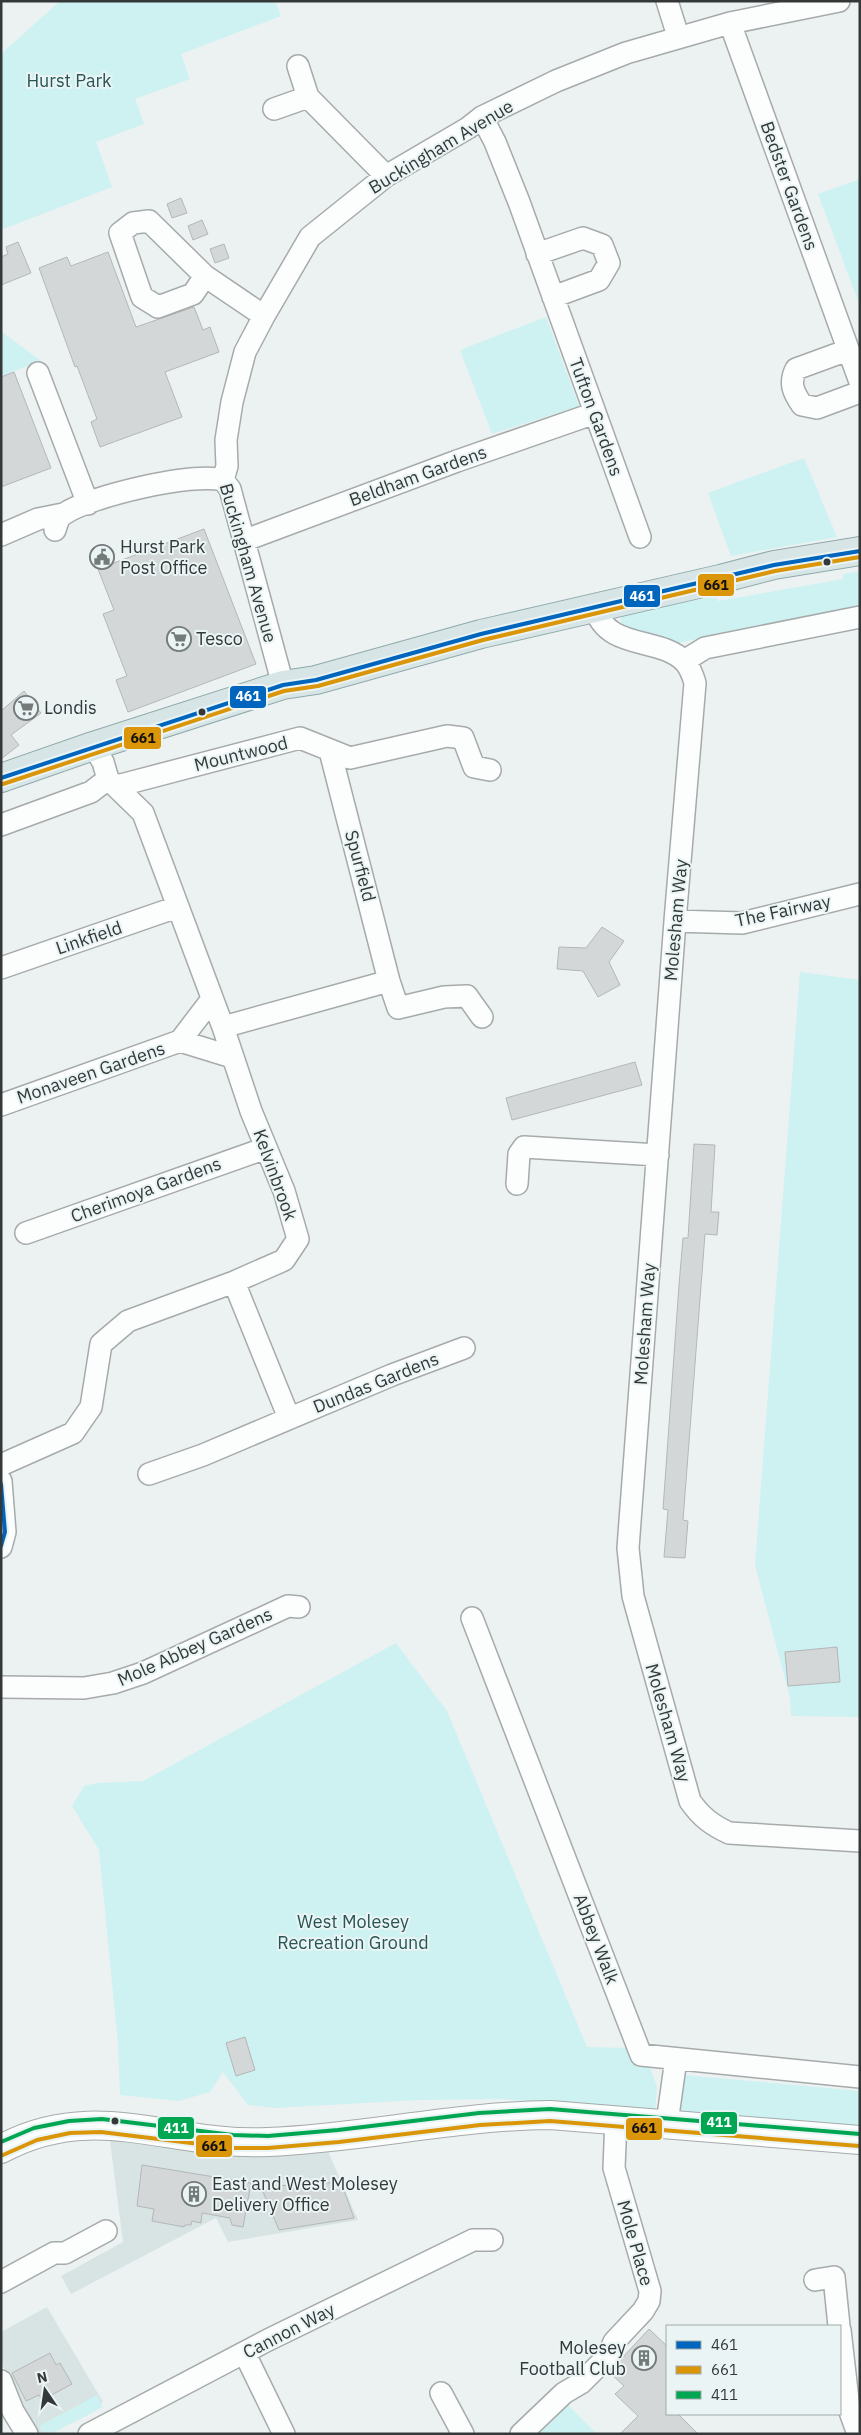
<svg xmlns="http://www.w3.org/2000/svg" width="861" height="2435" font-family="'IBM Plex Sans',sans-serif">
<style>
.built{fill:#d8e4e4}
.green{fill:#cef1f2}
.building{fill:#d3d7d7;stroke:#b3b7b7}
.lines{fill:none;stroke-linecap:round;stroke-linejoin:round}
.minor-casing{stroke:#a6aaaa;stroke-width:24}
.secondary-casing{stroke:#a6aaaa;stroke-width:30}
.primary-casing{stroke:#90a9aa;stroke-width:30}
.minor{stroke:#fcfdfd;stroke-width:21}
.secondary{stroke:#fcfdfd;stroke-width:28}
.primary{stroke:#d8e5e6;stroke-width:28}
.bus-1-casing{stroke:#eaf4f4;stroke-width:8}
.bus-2-casing{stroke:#eaf4f4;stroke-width:8}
.bus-3-casing{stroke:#eaf4f4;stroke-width:8}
.bus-1{stroke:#0065bd;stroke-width:4}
.bus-2{stroke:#da9608;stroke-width:4}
.bus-3{stroke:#00a651;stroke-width:4}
.bus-dot{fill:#343838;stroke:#eaf4f4;stroke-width:2}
.labels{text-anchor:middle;stroke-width:4;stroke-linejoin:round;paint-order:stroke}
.park-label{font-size:18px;fill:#275657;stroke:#eaf4f4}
.street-label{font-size:18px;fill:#343838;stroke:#eaf4f4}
.poi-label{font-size:18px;fill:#343838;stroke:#eaf4f4;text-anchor:start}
.line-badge{stroke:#eaf4f4;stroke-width:2}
.badge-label{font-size:14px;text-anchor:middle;font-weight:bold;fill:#fff}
.pale-badge-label{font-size:14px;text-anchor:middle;font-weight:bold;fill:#111}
</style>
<rect width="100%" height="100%" fill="#ecf2f2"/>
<path class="built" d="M109,2134L328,2151L358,2220L228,2242L216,2218L71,2294L61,2276L123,2242Z
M47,2307L103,2402L44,2434H39L1,2363V2332Z"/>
<path class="green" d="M60,1H275L281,16L181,54L190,79L135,99L144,124L96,142L112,187L1,230V54Z
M860,179V306L818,194Z
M546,317L579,406L492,434L460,350Z
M1,331L41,361L1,376Z
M804,458L837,537L731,556L708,493Z
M860,571V610L677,643H669L624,627L621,623V617L625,614L716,596L718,601L843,579V574Z
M800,972L860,980V1717L791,1716L790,1698L755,1565Z
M396,1643L447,1711L587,2047L628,2048L633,2064L650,2068L657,2087L655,2112L503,2099L418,2100L276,2108L248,2105L223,2072L210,2092L179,2101L120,2095L118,2044L99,1850L72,1806L84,1786L97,1783L143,1781Z
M685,2075L860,2091V2129L680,2113C674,2103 677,2084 685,2075Z
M97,2395L103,2407L51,2434L42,2432L39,2426Z
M565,2402L597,2434H534Z"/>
<path class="building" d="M181,198L187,213L172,218L167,204Z
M202,220L208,234L193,240L188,226Z
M18,242L31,273L1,285V257L8,254L6,247Z
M224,244L229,258L215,263L210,249Z
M108,252L136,327L194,307L203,330L210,327L219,352L165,372L182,417L100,447L91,422L97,419L77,366L75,367L39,268L67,257L71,266Z
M14,372L51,468L1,487V377Z
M204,529L256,664L128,712L116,680L127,676L103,614L114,610L98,569Z
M24,691L41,713L11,735L19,745L1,759V711Z
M602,927L624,941L609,962L620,985L598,997L583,971L557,969L559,947L586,948Z
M635,1062L642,1085L512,1120L506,1098Z
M694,1144L715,1145L711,1212H719L717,1235L705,1234L683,1520L688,1521L685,1558L664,1557L668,1510L663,1509L679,1285L683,1238H688Z
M837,1647L840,1682L788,1686L785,1652Z
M245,2037L255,2070L236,2076L226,2043Z
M142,2165L251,2183L243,2227L232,2225L230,2218L202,2213L201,2223L192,2221L191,2225H185L184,2227L152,2221L154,2209L137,2206Z
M341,2182L354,2218L279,2230L261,2187Z
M649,2329L667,2346V2414H678L698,2434H620L638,2416L615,2394L624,2386L609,2372Z
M50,2353L56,2365L60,2363L72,2384L42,2400L39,2395L26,2401L12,2373Z"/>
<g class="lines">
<defs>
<path id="minor" d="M667,1L678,36
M730,23L860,382
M298,66L308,97L386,176
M274,109L308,97
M482,117L495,142L519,202L640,537
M537,254L583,238L602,245L609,263L599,280L553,297
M205,276L193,294L158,307L142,297L120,233L133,223L149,221L205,276L264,316
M848,350L796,369C789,383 793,392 802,405L817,408L860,392
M38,373L88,504
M55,530C57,524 58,517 64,514C90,496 193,472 223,480
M1,535L38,519L63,514
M243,541L457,461L595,413
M595,608C607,651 661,636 685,662C691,669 693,676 695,683L675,921L628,1548L633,1596L690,1801C701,1817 712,1825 729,1833L860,1841
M684,661L705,648L860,617
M283,685L230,489L223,480L227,466L226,440L232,402L245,352L264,316L310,237L386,176L468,128L482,117L556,81L626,53L730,23L839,1
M117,786L300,738L350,758L447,736L463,738L474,767L490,770
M1,825L91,792L108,779
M675,921L742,923L860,894
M1,968L177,907
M389,981L398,1008L444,997L467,996L482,1017
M223,1027L389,981L330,751
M180,1041L232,1057
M1,1105L180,1041L212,999
M517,1184L519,1154L524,1147L658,1155
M26,1233L266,1148
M234,1282L289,1418
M1,1465L73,1433L91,1407L101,1344L128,1321L234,1282L284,1260L298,1239L284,1191L251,1111L223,1027L143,813L108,779L103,762L93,746
M149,1474L203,1455L392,1375L464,1348
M1,1481L5,1532L1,1547
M472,1618L641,2055L860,2077
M1,1687L84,1688L113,1683L143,1673L288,1606L299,1607
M667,2123L676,2059
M815,2280L834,2277L839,2326
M1,2282L54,2253H65L106,2231
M840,2330L849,2409L858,2434
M245,2354L284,2434
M1,2381L13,2411L27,2434
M441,2393L463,2434
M89,2434L268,2340L473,2240H492
M521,2434L564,2393L581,2383L608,2356L614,2342L643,2311L649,2301L650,2291L614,2168L616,2120"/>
<path id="secondary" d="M1,2149C95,2098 172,2147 268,2142C363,2138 455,2116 550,2115L860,2140"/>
<path id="primary" d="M1,778L93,746L283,685L316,680L481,634L720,579L774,565L860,551"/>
</defs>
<use href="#minor" class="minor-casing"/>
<use href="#secondary" class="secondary-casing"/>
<use href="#primary" class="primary-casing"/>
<use href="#minor" class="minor"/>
<use href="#secondary" class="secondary"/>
<use href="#primary" class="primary"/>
<defs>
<path id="bus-1" d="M1,778L283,685L316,680L481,634L774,565L860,551
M1,1484L5,1532L1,1546"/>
<path id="bus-2" d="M3,784L284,691L318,686L483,640L775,571L860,557
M3,2155L37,2140L70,2133L101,2132L232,2148H268L339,2142L480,2125L550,2121L859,2146"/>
<path id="bus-3" d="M1,2142L34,2128L69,2121L102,2119L233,2135L268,2136L338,2130L479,2113L550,2109L860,2134"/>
</defs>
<use href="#bus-1" class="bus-1-casing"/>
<use href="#bus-2" class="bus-2-casing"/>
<use href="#bus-3" class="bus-3-casing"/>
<use href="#bus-1" class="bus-1"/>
<use href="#bus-2" class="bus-2"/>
<use href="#bus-3" class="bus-3"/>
</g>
<defs>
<symbol id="civic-ring" viewBox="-11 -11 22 22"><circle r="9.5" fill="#eaf4f4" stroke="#747979" stroke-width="1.5"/><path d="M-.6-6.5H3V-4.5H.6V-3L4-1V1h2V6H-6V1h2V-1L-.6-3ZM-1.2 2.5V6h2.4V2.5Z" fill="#747979"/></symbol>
<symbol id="supermarket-ring" viewBox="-11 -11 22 22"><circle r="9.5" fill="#eaf4f4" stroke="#747979" stroke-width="1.5"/><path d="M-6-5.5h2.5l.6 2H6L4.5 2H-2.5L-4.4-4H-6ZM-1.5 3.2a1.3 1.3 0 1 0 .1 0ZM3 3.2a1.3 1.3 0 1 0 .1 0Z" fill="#747979"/></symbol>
<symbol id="building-ring" viewBox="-11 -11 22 22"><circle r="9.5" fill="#eaf4f4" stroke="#747979" stroke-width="1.5"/><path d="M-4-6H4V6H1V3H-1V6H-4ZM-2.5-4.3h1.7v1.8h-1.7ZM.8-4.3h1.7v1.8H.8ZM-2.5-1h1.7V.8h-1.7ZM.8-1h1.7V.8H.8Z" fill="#747979"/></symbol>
</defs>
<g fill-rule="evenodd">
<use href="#civic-ring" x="88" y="543" width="28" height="28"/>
<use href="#supermarket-ring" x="165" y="625" width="28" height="28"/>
<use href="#supermarket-ring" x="12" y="694" width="28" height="28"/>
<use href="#building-ring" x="180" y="2180" width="28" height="28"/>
<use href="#building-ring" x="630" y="2344" width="28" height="28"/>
</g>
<g class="bus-dot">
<circle cx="827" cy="562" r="4.5"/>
<circle cx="202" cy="712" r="4.5"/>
<circle cx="115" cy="2121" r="4.5"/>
</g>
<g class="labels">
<g class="park-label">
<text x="69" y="87">Hurst Park</text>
<text x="353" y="1928">West Molesey<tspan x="353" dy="21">Recreation Ground</tspan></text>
</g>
<g class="street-label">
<text transform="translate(441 147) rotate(-31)" y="6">Buckingham Avenue</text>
<text transform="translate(789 186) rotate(70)" y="6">Bedster Gardens</text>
<text transform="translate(596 417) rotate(70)" y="6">Tufton Gardens</text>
<text transform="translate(418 476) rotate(-20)" y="6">Beldham Gardens</text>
<text transform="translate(248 563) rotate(74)" y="6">Buckingham Avenue</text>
<text transform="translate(241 754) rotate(-14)" y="6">Mountwood</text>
<text transform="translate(360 866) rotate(75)" y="6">Spurfield</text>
<text transform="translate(783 911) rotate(-12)" y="6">The Fairway</text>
<text transform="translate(676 920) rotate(-85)" y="6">Molesham Way</text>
<text transform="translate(89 938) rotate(-19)" y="6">Linkfield</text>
<text transform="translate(91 1073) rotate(-19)" y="6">Monaveen Gardens</text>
<text transform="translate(275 1175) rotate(70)" y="6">Kelvinbrook</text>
<text transform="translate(146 1190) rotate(-20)" y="6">Cherimoya Gardens</text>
<text transform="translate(645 1324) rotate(-86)" y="6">Molesham Way</text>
<text transform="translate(376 1383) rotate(-22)" y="6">Dundas Gardens</text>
<text transform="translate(195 1647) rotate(-24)" y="6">Mole Abbey Gardens</text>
<text transform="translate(668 1723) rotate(74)" y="6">Molesham Way</text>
<text transform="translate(596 1939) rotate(69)" y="6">Abbey Walk</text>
<text transform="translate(635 2243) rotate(74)" y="6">Mole Place</text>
<text transform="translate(289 2331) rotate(-27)" y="6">Cannon Way</text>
</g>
<g class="poi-label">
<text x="120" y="553">Hurst Park<tspan x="120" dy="21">Post Office</tspan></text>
<text x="196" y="645">Tesco</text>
<text x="44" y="714">Londis</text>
<text x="212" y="2190">East and West Molesey<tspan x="212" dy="21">Delivery Office</tspan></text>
<text x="626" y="2354" text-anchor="end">Molesey<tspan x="626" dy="21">Football Club</tspan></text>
</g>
</g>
<g class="line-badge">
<rect x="697" y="573" width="38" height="24" rx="5" fill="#da9608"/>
<rect x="623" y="584" width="38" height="24" rx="5" fill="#0065bd"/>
<rect x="229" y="685" width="38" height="24" rx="5" fill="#0065bd"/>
<rect x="123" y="726" width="39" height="24" rx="5" fill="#da9608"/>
<rect x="700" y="2111" width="38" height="24" rx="5" fill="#00a651"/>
<rect x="157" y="2116" width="38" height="24" rx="5" fill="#00a651"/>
<rect x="625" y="2117" width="38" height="24" rx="5" fill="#da9608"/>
<rect x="195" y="2134" width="38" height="24" rx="5" fill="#da9608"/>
</g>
<g class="badge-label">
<text x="642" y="601">461</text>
<text x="248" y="701">461</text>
<text x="719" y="2127">411</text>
<text x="176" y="2133">411</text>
</g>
<g class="pale-badge-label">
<text x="716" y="590">661</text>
<text x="143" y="743">661</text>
<text x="644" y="2133">661</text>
<text x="214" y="2151">661</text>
</g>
<rect width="861" height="2435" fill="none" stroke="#343838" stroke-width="5"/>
<rect x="666" y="2325" width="175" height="90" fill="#eaf4f4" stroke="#a1a9a9"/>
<rect x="676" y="2341" width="25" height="8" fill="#0065bd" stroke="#a1a9a9"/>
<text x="711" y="2350" font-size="15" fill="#343838">461</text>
<rect x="676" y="2366" width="25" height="8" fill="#da9608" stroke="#a1a9a9"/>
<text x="711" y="2375" font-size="15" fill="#343838">661</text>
<rect x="676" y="2391" width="25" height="8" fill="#00a651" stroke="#a1a9a9"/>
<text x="711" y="2400" font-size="15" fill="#343838">411</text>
<g transform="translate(45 2390) rotate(347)" stroke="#eaf4f4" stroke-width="4" paint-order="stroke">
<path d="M0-4L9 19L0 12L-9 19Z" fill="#343838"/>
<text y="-8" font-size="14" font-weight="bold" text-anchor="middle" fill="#343838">N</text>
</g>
</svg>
